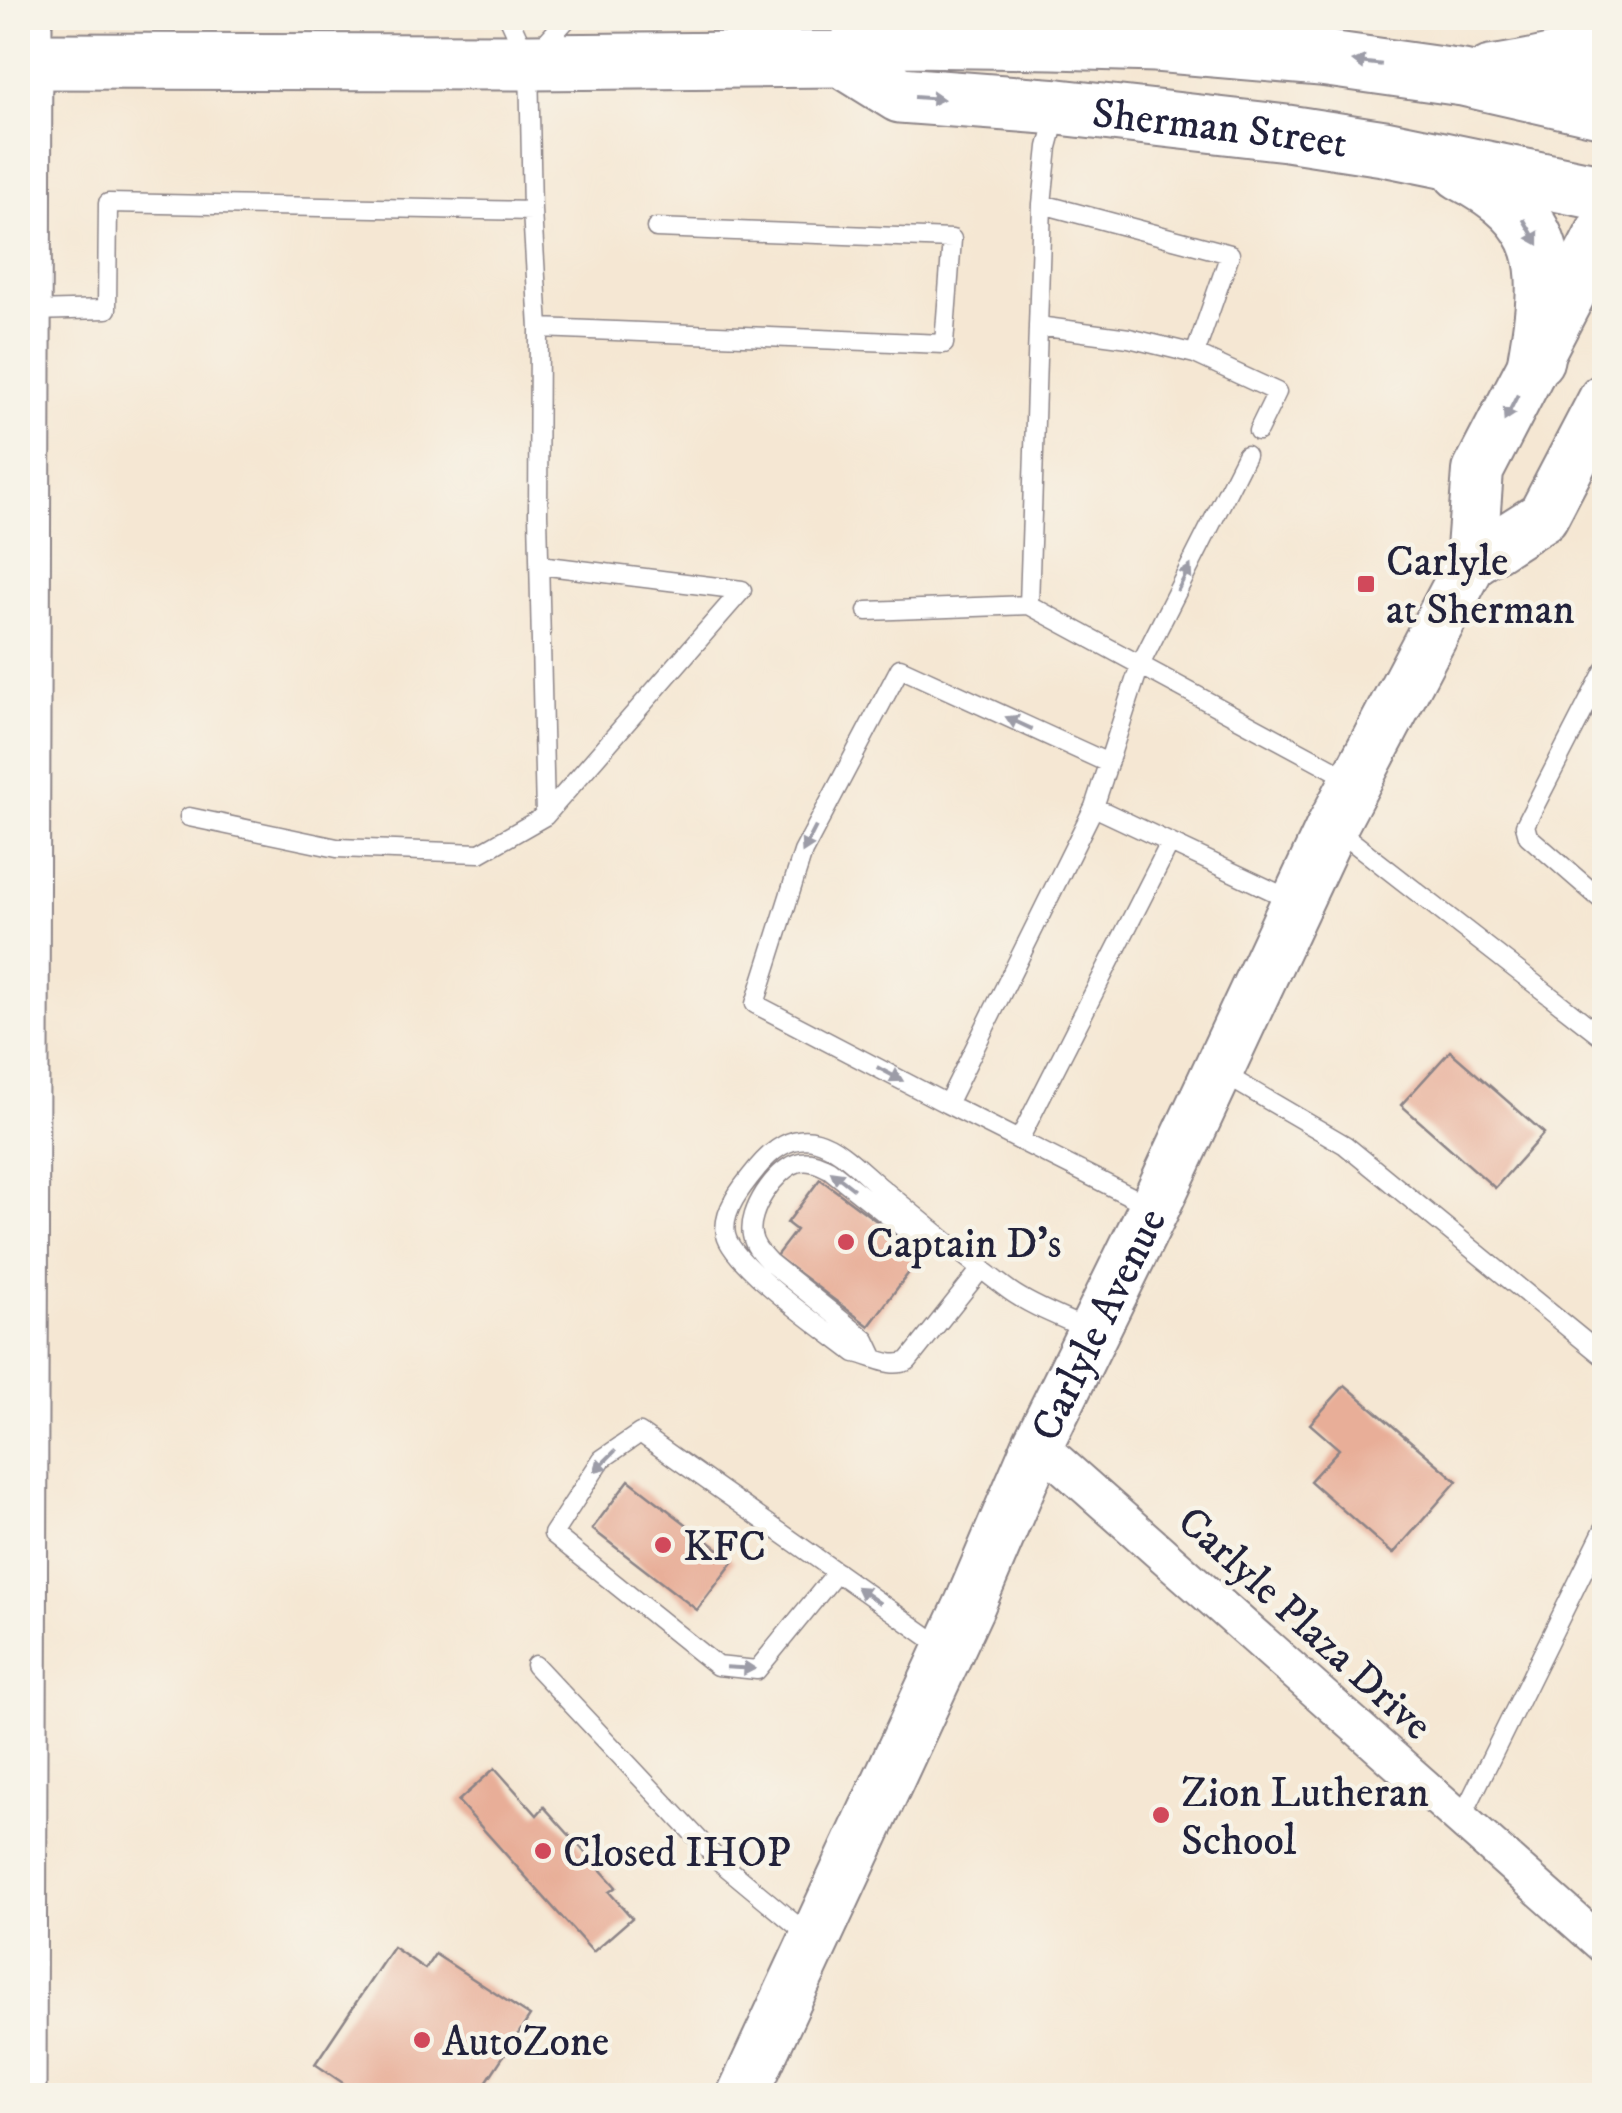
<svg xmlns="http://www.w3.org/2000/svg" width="1622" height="2113" font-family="'IM FELL DW Pica',serif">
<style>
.building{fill:#e8ae98}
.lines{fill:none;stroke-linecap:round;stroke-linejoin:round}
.service-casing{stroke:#8c8487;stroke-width:21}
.minor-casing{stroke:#8c8487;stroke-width:39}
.secondary-casing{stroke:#8c8487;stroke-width:54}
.primary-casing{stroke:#8c8487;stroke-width:59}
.service{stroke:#fff;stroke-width:18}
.minor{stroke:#fff;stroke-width:35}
.secondary{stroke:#fff;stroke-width:50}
.primary{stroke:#fff;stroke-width:55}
.oneway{fill:#9c9ca7}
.poi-dot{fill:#d1495b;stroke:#f7f3e8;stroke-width:4}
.labels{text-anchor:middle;stroke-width:9;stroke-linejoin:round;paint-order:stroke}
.street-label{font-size:42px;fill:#22223b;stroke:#f7f3e8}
.poi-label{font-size:42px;fill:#22223b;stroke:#f7f3e8;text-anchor:start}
</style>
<rect width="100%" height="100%" fill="#f7f3e8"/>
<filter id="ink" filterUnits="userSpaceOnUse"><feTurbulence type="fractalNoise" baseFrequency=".01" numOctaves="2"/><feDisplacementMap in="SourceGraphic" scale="20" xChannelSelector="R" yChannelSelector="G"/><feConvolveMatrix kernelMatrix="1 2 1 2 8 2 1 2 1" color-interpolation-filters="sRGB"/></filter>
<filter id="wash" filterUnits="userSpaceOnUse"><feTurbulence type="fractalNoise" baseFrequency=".0048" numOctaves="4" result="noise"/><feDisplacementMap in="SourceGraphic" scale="40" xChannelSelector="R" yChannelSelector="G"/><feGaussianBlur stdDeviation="2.25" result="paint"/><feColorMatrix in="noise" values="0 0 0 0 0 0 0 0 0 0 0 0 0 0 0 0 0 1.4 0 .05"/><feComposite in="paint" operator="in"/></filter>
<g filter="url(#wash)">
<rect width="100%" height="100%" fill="#f5e7d3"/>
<g id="blocks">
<path class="building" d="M1450,1051L1544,1133L1495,1188L1401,1105Z
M820,1179L922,1255L869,1326L776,1256L796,1230L787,1223Z
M1345,1385L1457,1481L1393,1554L1310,1481L1339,1449L1310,1424Z
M629,1480L734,1561L697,1610L592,1529Z
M495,1768L537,1815L544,1807L616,1887L609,1892L632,1918L593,1952L458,1801Z
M393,1947L425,1969L435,1954L530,2016L477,2096H339L346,2085L315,2064Z"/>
</g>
</g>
<g filter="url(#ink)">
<use href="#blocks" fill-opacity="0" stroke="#8c8487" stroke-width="2.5"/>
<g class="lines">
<defs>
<path id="service" d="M509,18L529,62L532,211L539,328L538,514L545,816L742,590
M539,50L568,18
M842,54L843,18
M1057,113L1048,147L1042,204L1029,605L1351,779
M1042,204L1230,254L1195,354
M33,311L107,309L108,203L532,211
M1038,326L1129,338L1195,354L1277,392L1258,431
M539,328L944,344L952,239L656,228
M540,565L742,590
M867,611L1029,605
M1604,671L1525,825L1528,836L1604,902
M1094,807L1140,665L1246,455
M189,817L337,848L480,853L545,816
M1336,829L1604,1038
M1220,1072L1345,1145L1604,1357
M947,1104L755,1004L803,852L900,668L1108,763
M1019,1140L1170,843
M1152,1207L947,1104L1094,807L1296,902
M982,1268L908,1361C890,1369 873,1356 855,1353C827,1331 732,1265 726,1235C721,1211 744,1184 758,1167C772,1150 793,1134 817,1141C839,1147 861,1171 879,1186C922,1221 965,1258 1010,1291C1034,1308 1066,1319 1093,1332
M874,1357L866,1340L769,1262C762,1254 754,1247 752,1235C747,1212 775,1170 797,1163C808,1159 819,1164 829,1169L926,1246L951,1245
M837,1572L757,1670L717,1666L553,1534L602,1459L640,1433L944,1648
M535,1665L719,1861L813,1939
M1461,1819L1604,1529"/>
<path id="minor" d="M1038,1444L1604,1946
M28,2096L34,18"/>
<g id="secondary">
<path d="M1471,562L1543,516L1604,399"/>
<path id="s1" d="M742,2096L970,1604L1038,1444L1154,1208L1332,826L1471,562L1478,471L1604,228"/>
</g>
<g id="primary">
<path id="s2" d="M842,59L900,95L1059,107L1287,133L1384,148L1604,193"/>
<path d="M18,61L529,62L842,59L903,39L1054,41L1155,44L1321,58L1463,78L1604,110"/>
<path d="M1491,74C1530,68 1567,61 1604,46"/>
<path d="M1461,172C1553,219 1552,266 1536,359"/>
</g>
</defs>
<use href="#service" class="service-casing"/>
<use href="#minor" class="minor-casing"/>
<use href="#secondary" class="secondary-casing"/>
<use href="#primary" class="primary-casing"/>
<use href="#service" class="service"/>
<use href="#minor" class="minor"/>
<use href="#secondary" class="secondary"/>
<use href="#primary" class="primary"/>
</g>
<defs><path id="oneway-solid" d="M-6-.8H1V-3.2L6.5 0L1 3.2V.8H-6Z" transform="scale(2.5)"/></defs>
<g class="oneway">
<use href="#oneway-solid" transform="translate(1367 63) rotate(-173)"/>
<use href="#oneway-solid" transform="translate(929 98) rotate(4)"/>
<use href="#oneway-solid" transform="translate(1531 232) rotate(60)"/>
<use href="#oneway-solid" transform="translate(1511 408) rotate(117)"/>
<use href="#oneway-solid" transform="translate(1184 578) rotate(-63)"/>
<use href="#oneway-solid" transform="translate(1019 723) rotate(-155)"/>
<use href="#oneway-solid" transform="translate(809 840) rotate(117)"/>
<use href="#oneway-solid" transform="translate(890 1074) rotate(28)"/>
<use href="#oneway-solid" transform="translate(842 1180) rotate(-142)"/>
<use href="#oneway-solid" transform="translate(605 1461) rotate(135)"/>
<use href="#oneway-solid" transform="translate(868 1595) rotate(-145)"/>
<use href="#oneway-solid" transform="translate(741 1668) rotate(3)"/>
</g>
</g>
<g class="poi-dot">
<rect x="1356" y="574" width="20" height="20" rx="5"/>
<circle cx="846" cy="1242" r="10"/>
<circle cx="663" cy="1545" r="10"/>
<circle cx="1161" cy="1815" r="10"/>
<circle cx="543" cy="1851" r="10"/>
<circle cx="422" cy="2040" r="10"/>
</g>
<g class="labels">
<g class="street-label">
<text dy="15" stroke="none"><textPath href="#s2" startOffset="390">Sherman Street</textPath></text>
<text dy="15" stroke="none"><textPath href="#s1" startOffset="850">Carlyle Avenue</textPath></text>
<text transform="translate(1306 1622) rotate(42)" y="15">Carlyle Plaza Drive</text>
</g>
<g class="poi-label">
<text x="1386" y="575">Carlyle<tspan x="1386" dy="48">at Sherman</tspan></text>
<text x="866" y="1257">Captain D's</text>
<text x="683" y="1560">KFC</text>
<text x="1181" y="1806">Zion Lutheran<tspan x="1181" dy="48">School</tspan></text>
<text x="563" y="1866">Closed IHOP</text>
<text x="442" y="2055">AutoZone</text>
</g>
</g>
<rect width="1622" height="2113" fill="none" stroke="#f7f3e8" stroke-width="60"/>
</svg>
